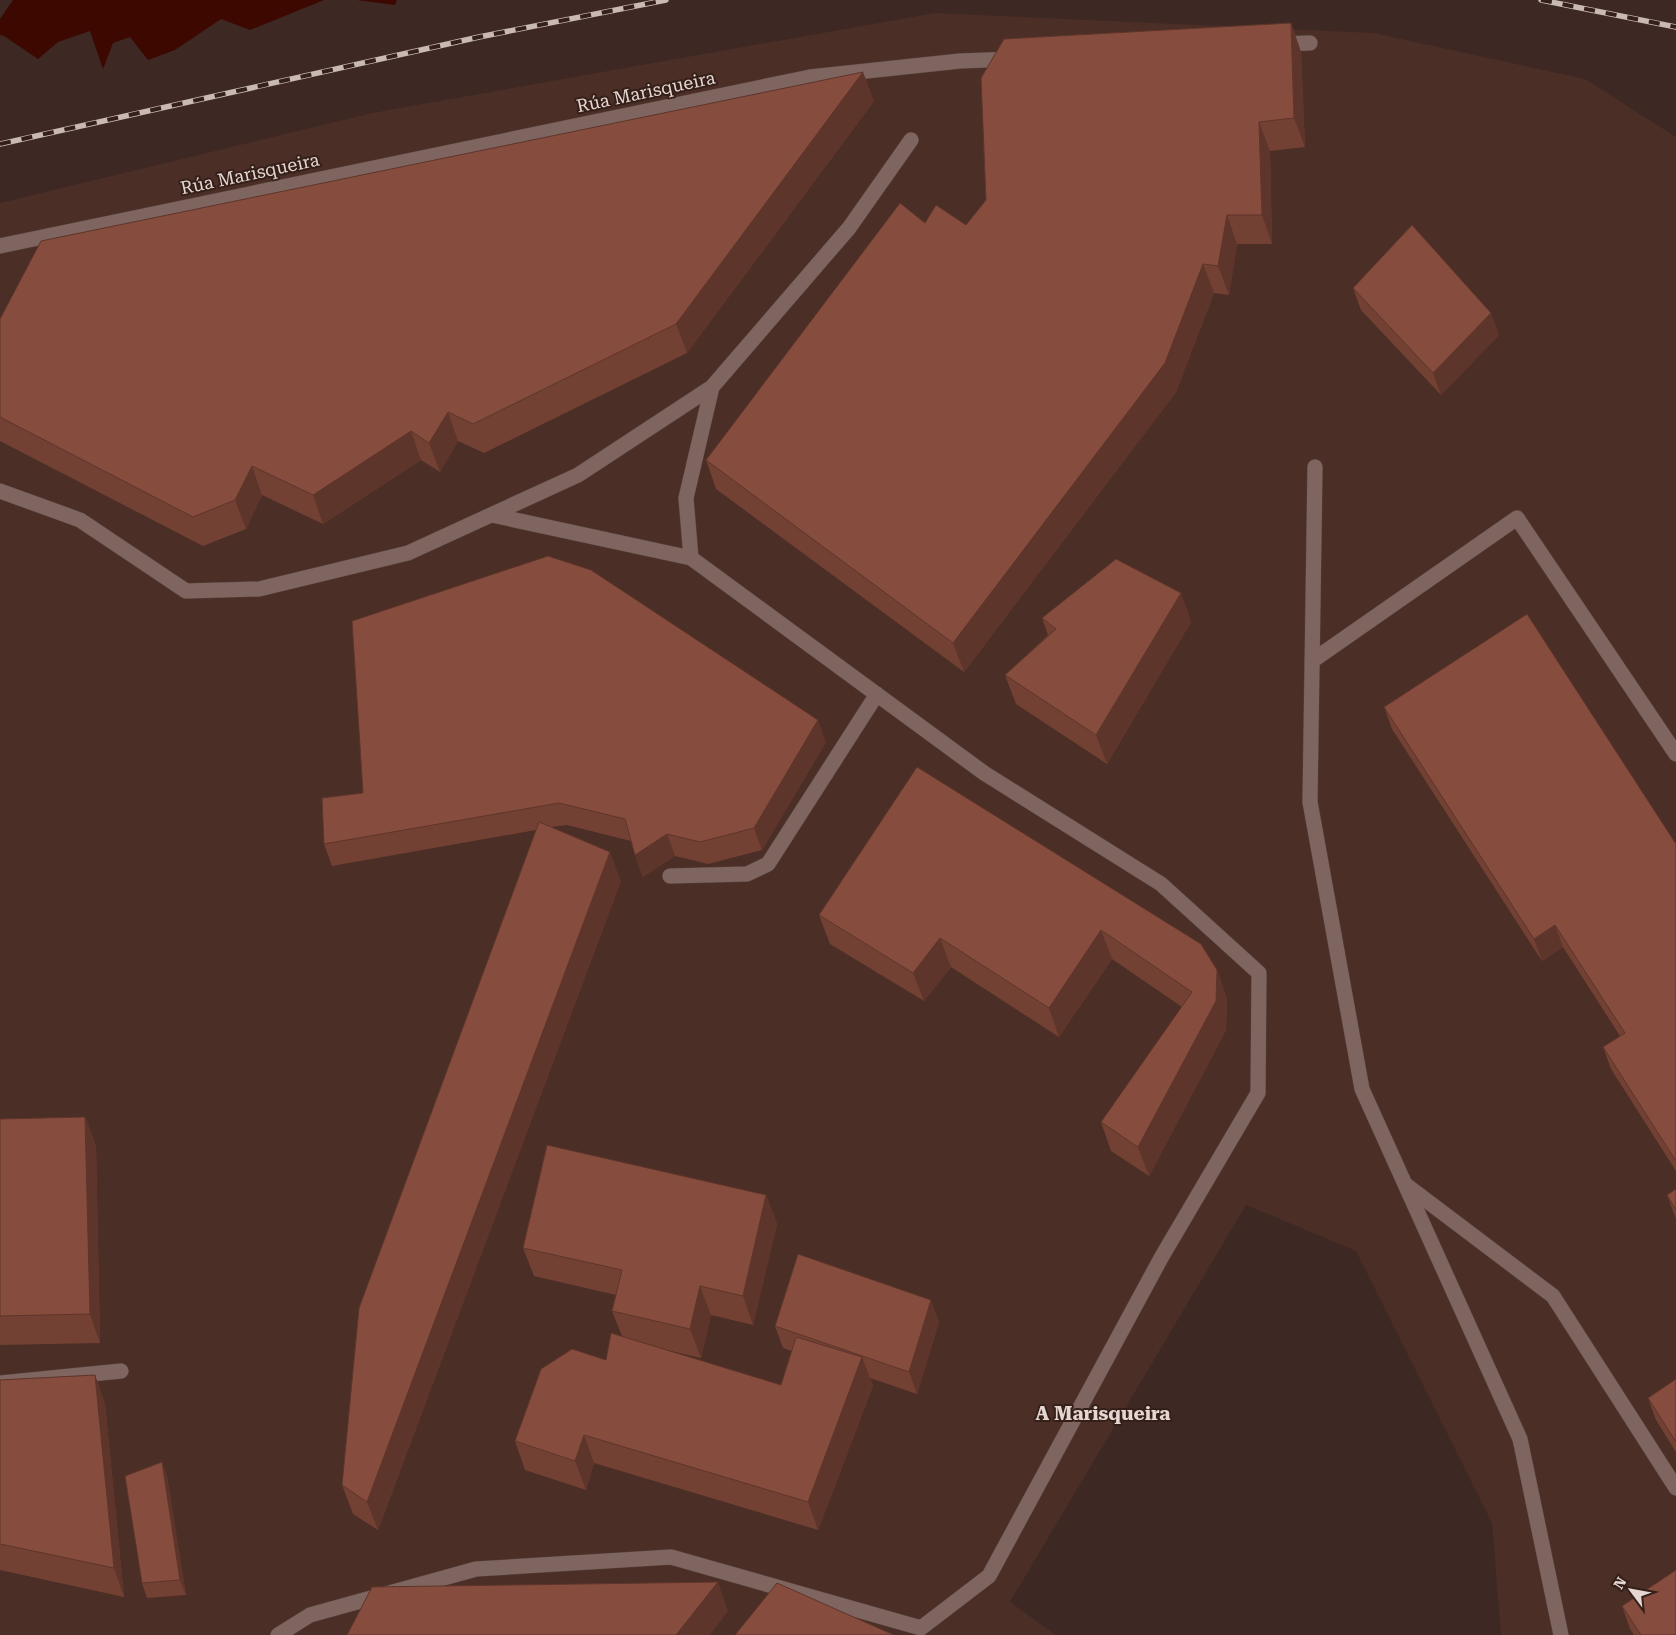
<svg xmlns="http://www.w3.org/2000/svg" width="1676" height="1635" font-family="'Roboto Serif',serif">
<style>
.built{fill:#4b2e26}
.water{fill:#3c0800}
.pier{fill:#3e2823}
.lines{fill:none;stroke-linecap:round;stroke-linejoin:round}
.minor-casing{stroke:#56443f;stroke-width:16}
.minor{stroke:#7f655f;stroke-width:15}
.rail-casing{stroke:#c9b9b5;stroke-width:5.5}
.rail{stroke:#341f19;stroke-width:4;stroke-dasharray:11;stroke-linecap:butt}
.wall{fill:#734134}
.shaded-wall{fill:#5e352b}
.building{fill:#864c3d;stroke:#5e352b}
.labels{text-anchor:middle;stroke-width:4;stroke-linejoin:round;paint-order:stroke}
.street-label{font-size:18px;fill:#e5d6d2;stroke:#341f19}
.neighbourhood-label{font-size:19px;font-weight:bold;fill:#e5d6d2;stroke:#341f19}
</style>
<rect width="100%" height="100%" fill="#3e2823"/>
<path class="built" d="M935,13L1374,33L1585,79L1676,137V1635H1501L1492,1523L1356,1251L1246,1205L1010,1602L1056,1635H0V203L372,113Z"/>
<path class="water" d="M0,0H324L250,30L221,19L175,50L148,60L130,37L113,43L103,69L90,31L58,42L38,59L4,36L0,35Z
M357,0H397L395,5Z"/>
<path class="pier" d="M0,0H13L0,19Z"/>
<g class="lines">
<defs>
<path id="minor" d="M1278,44L1310,43
M0,246L810,77L960,61L1013,59
M1315,467L1310,802L1362,1089L1520,1439L1561,1635
M0,491L80,520L186,591L259,589L408,553L578,475L712,387L849,228L911,140
M691,558L686,498L712,387
M1312,661L1517,518L1676,754
M670,876L747,874L768,864L877,694
M1406,1185L1553,1296L1676,1488
M0,1383L121,1371
M278,1635L310,1615L476,1569L671,1557L921,1628L989,1576L1161,1258L1258,1093L1259,973L1161,884L984,773L691,558L492,515"/>
</defs>
<use href="#minor" class="minor-casing"/>
<use href="#minor" class="minor"/>
<defs>
<path id="rail" d="M1541,0L1676,27
M0,144L479,37L666,0"/>
</defs>
<use href="#rail" class="rail-casing"/>
<use href="#rail" class="rail"/>
</g>
<path class="wall" d="M1291,23L1301,52L1305,147L1270,151L1272,244H1237L1229,295L1214,293L1176,392L964,672L716,489L706,460L925,223L966,225Z
M874,101L687,353L484,453L458,441L440,472L421,460L323,524L262,495L246,529L203,546L0,441V319Z
M1353,288L1499,335L1441,395L1361,310Z
M1181,593L1191,622L1107,764L1016,704L1005,675L1048,635L1042,618Z
M1384,707L1676,844V1171L1611,1069L1603,1047L1620,1036L1563,947L1542,961L1392,729Z
M826,742L762,850L708,864L675,856L643,877L635,855L631,841L567,825L552,827L621,881L378,1530L353,1514L342,1485L536,830L332,866L324,844Z
M917,767L1217,970L1227,999L1226,1030L1149,1176L1111,1151L1101,1122L1182,1007L1112,959L1059,1037L951,967L924,1001L830,944L819,915Z
M85,1117L96,1146L100,1343L0,1345V1119Z
M1676,1189V1219L1667,1195Z
M766,1195L777,1224L753,1325L711,1315L701,1358L662,1349L781,1385L792,1351L783,1348L775,1326L939,1322L917,1394L870,1378L873,1386L818,1530L594,1463L586,1490L525,1470L515,1441L606,1360L622,1336L612,1311L616,1295L534,1276L523,1248Z
M95,1375L105,1404L124,1597L0,1570V1380Z
M1676,1379V1452L1656,1420L1648,1398Z
M162,1462L167,1477L186,1595L147,1598L142,1583Z
M1622,1606L1676,1635H1634L1630,1629Z"/>
<path class="shaded-wall" d="M1291,23L1301,52L1305,147L1294,118Z
M863,72L874,101L687,353L676,324Z
M1259,122L1270,151L1272,244L1262,215Z
M1227,215L1237,244L1229,295L1218,266Z
M1203,264L1214,293L1176,392L964,672L953,643Z
M1491,313L1499,335L1441,395L1433,373Z
M448,412L458,441L440,472L429,443Z
M411,431L421,460L323,524L313,495Z
M252,466L262,495L246,529L235,500Z
M1181,593L1191,622L1107,764L1096,735Z
M818,720L826,742L762,850L754,828Z
M667,834L675,856L643,877L635,855Z
M610,852L621,881L378,1530L367,1502Z
M1555,925L1563,947L1542,961L1534,939Z
M1101,930L1112,959L1059,1037L1049,1008Z
M940,938L951,967L924,1001L913,973Z
M1217,970L1227,999L1226,1030L1149,1176L1138,1147Z
M85,1117L96,1146L100,1343L90,1314Z
M766,1195L777,1224L753,1325L743,1296Z
M700,1286L711,1315L701,1358L690,1329Z
M931,1300L939,1322L917,1394L909,1372Z
M862,1357L873,1386L818,1530L808,1502Z
M95,1375L105,1404L124,1597L114,1568Z
M584,1435L594,1463L586,1490L575,1461Z
M162,1462L167,1477L186,1595L180,1580Z
M718,1582L728,1611L710,1635H676Z"/>
<path class="building" d="M1291,23L1294,118L1259,122L1262,215H1227L1218,266L1203,264L1165,363L953,643L706,460L900,203L925,223L936,205L966,225L986,200L981,78L1004,39Z
M863,72L676,324L473,424L448,412L429,443L411,431L313,495L252,466L235,500L193,517L0,417V319L41,241Z
M1412,225L1491,313L1433,373L1353,288Z
M548,556L591,570L818,720L754,828L700,842L667,834L635,855L625,819L559,803L324,844L322,798L363,793L352,621Z
M1116,559L1181,593L1096,735L1005,675L1056,629L1042,618Z
M1527,614L1676,844V1161L1603,1047L1625,1033L1555,925L1534,939L1384,707Z
M917,767L1201,944L1217,970L1216,1001L1138,1147L1101,1122L1192,992L1101,930L1049,1008L940,938L913,973L819,915Z
M539,822L610,852L367,1502L342,1485L359,1308Z
M85,1117L90,1314L0,1316V1119Z
M547,1145L766,1195L743,1296L700,1286L690,1329L612,1311L622,1270L523,1248Z
M1676,1189V1210L1667,1195Z
M798,1254L931,1300L909,1372L775,1326Z
M611,1333L781,1385L796,1337L862,1357L808,1502L584,1435L575,1461L515,1441L541,1369L572,1349L606,1360Z
M95,1375L114,1568L0,1544V1380Z
M1676,1379V1442L1648,1398Z
M162,1462L180,1580L142,1583L125,1476Z
M1676,1570V1635H1641L1622,1606Z
M718,1582L676,1635H347L372,1587Z
M777,1583L894,1635H735Z"/>
<g class="labels">
<g class="street-label">
<text transform="translate(646 92) rotate(-12)" y="6">Rúa Marisqueira</text>
<text transform="translate(250 174) rotate(-12)" y="6">Rúa Marisqueira</text>
</g>
<g class="neighbourhood-label">
<text x="1103" y="1420">A Marisqueira</text>
</g>
</g>
<g transform="translate(1631 1590) rotate(302)" stroke="#341f19" stroke-width="4" paint-order="stroke">
<path d="M0-4L9 19L0 12L-9 19Z" fill="#e5d6d2"/>
<text y="-8" font-size="14" font-weight="bold" text-anchor="middle" fill="#e5d6d2">N</text>
</g>
</svg>
